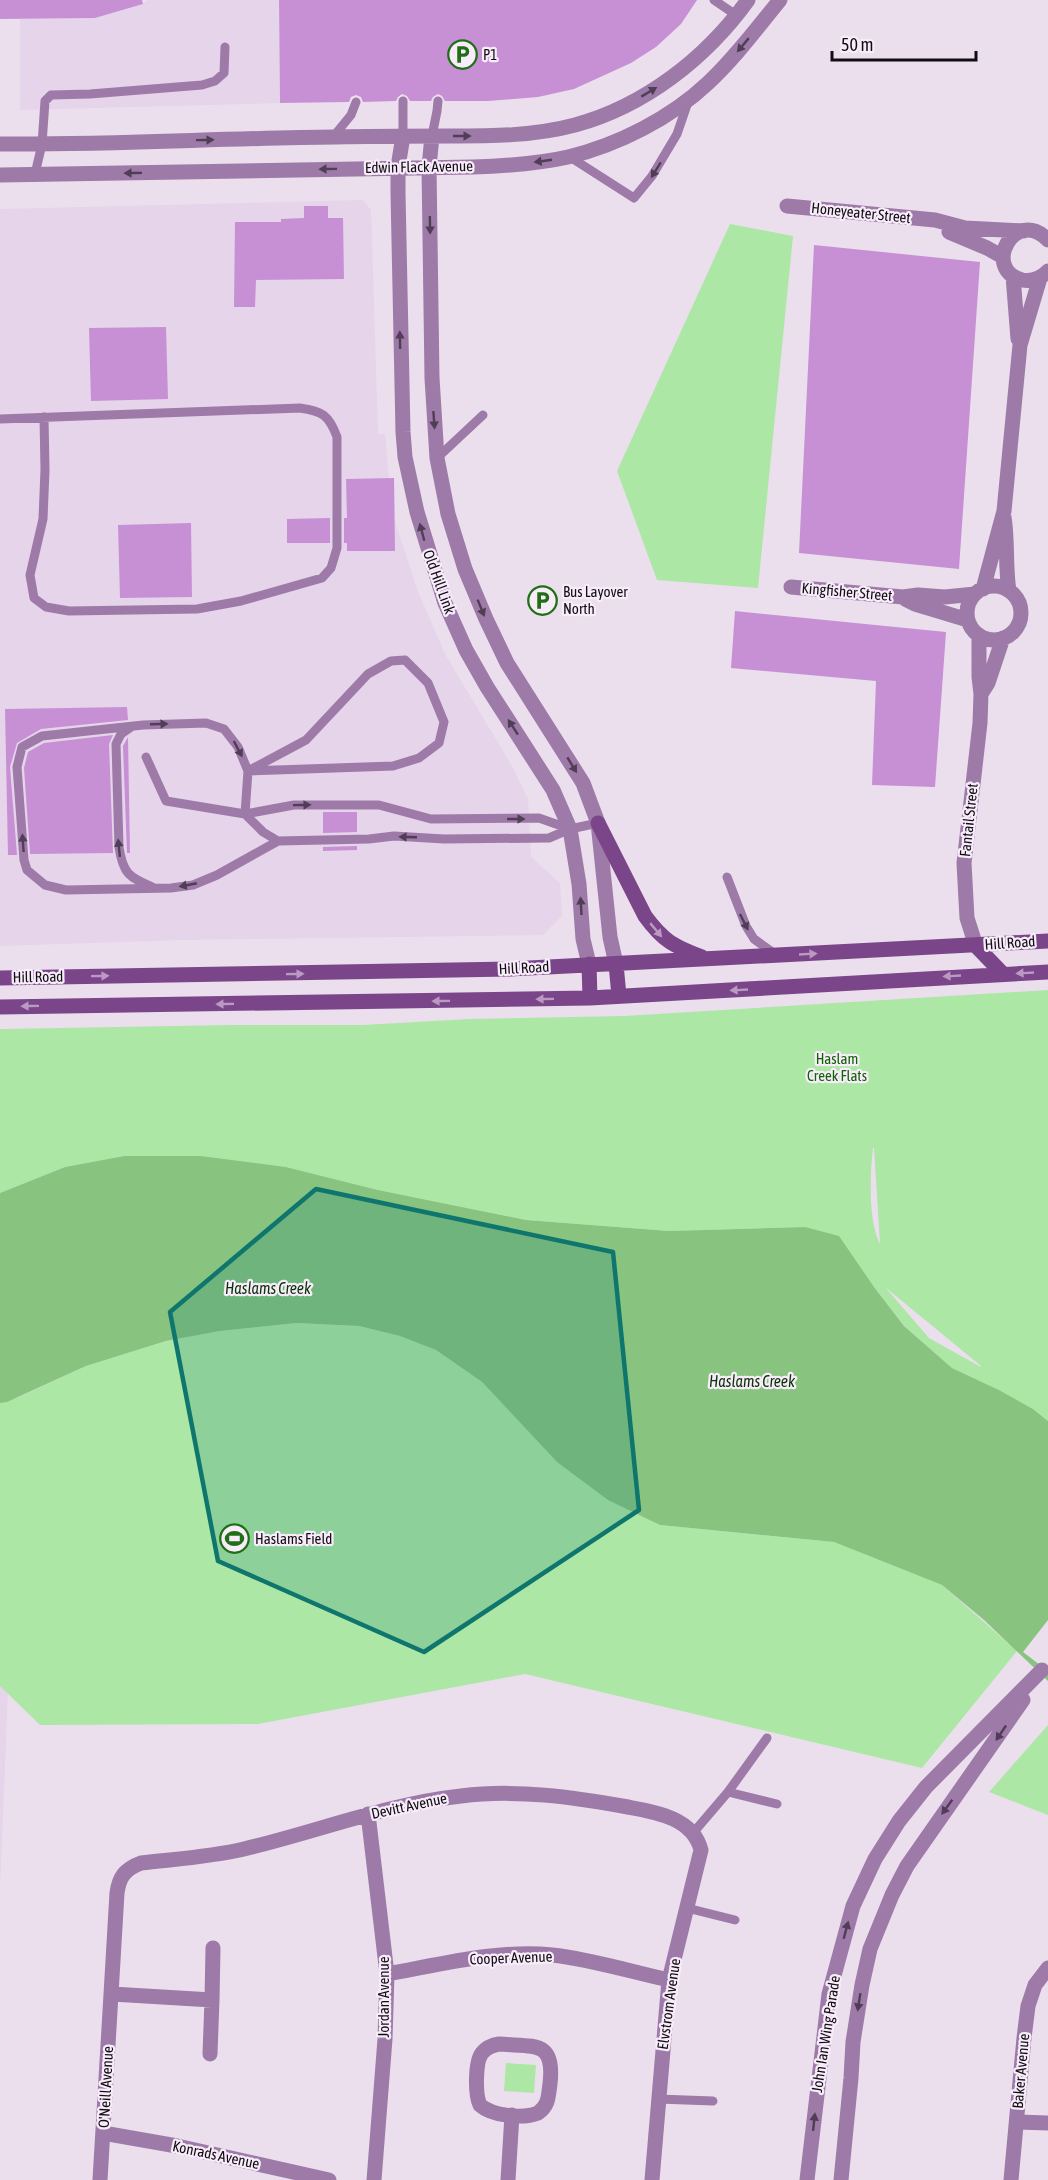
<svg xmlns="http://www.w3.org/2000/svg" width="1048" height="2180" font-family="'Asap Condensed',sans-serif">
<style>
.built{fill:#e6d4ea}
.green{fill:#ade7a5;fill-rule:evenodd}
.water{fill:#88c480}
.pier{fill:#ebdfee}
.building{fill:#c790d5}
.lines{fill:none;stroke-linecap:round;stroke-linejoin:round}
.service{stroke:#9e7aa8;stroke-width:9}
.minor{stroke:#9e7aa8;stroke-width:15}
.tertiary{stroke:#9e7aa8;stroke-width:15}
.secondary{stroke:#7b4689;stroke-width:15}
.oneway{fill:#503e56}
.oneway2{fill:#ba99c2}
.marked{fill:#0f766e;fill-opacity:0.2;stroke:#0f766e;stroke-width:4.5;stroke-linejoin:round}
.labels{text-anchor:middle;stroke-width:4.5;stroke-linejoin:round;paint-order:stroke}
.poi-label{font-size:15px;fill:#110d12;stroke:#f8ecfb;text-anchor:start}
.street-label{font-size:15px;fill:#110d12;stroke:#f8ecfb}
.park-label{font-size:15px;fill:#0d6201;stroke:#f8ecfb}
.water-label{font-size:16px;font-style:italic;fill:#093305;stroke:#f8ecfb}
</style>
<rect width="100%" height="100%" fill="#ebdfee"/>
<path class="built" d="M148,0H279L280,103L20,110V19L95,18L140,5Z
M363,200L371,210L378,434H385L389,478H394L395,521L417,589L445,654L512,766L528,799L531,857L560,883L562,916L543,935L181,940L0,946V209Z
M0,1685L8,1690L0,1888Z"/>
<path class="green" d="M730,224L793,236L758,588L657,580L617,471Z
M1048,990V1421L1033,1409L999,1390L952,1368L904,1326L874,1287L805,1227L669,1231L526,1220L378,1190L286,1167L201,1156H124L65,1167L0,1193V1029L232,1025H363L469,1019L624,1016ZM873,1148H874L880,1244C868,1221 870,1173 873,1148ZM885,1287L981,1366V1367L929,1338Z
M296,1323L359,1326L401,1336L436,1350L482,1382L557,1462L660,1525L834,1542L942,1585L1017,1651L922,1768L525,1674L258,1724L40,1725L0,1686V1400L19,1397L86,1366L166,1341L220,1331Z
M1048,1725V1815L989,1792Z
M506,2063L536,2065L534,2093L504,2091Z"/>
<path class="water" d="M124,1156H201L286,1167L378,1190L526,1220L669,1231L805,1227L839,1236L874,1287L904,1326L952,1368L999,1390L1033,1409L1048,1421V1681L984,1620L942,1585L834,1542L660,1525L608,1500L557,1462L482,1382L436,1350L400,1336L359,1326L296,1323L220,1331L166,1341L86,1366L7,1402L0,1403V1193L65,1167Z"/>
<path class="pier" d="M1048,1620V1671L1023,1652Z"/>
<path class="building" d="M0,0H142L143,4L95,18L0,19Z
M279,0H697L681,24L656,47L631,63L574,89L538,97L488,101H445L442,96L438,94L433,97L431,101H410L407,96L402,94L398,97L396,101L363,102L361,97L356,95L351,97L349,102L280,103Z
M304,206H328V218H343L344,279L256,280L255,307H234L235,222H281V219L304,218Z
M814,245L980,262L959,569L799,553Z
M166,327L168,399L91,401L89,328Z
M394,478L395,551H347V543H344V518H347L346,479Z
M330,518V543H287V519Z
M191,523L192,597L120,598L118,525Z
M735,611L946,632L935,787L872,785L876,681L731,668Z
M127,707L128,720L41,729L17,743L10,767L17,855H8L5,709Z
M113,735L109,744L113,853L30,854L24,768L28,752L44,743Z
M128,737L130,853H127L123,746Z
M323,812H357V832L323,833Z
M357,846V850L323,851V847Z"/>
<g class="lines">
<path class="service" d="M714,0L736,15
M403,136V101
M432,136L437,111L438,101
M333,137L351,115L356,102
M570,157L634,198L652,176L677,134L688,102
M35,174L42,144L45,101L51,95L90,94L202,85L215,81L224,73L225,47
M0,419L300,408C322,411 329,415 337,437V548L331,568L322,578L241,601L197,609L69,611L46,607L34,598L30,575L43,519L45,470L44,417
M437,458L483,415
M405,660L428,683L444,722L439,743L419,758L393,766L248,771L306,740L368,674L391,661Z
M131,727L121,734L116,744L119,847C123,874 129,877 152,887
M146,757L166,801L245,814L294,805H379L431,819L539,818L570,829
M278,841L263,832L245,814L248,771L238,747L224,729L206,723L143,725L42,736L22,747L17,767L24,860L27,870L45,885L66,890L171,888L193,885L217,875L278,841L369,839L394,836L444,839L549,838L570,829L598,823
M727,877L746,926L754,939L775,954
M728,1792L777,1804
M693,1833L728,1792L767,1738
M687,1908L735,1920
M658,2099L713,2101"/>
<path class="minor" d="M787,206L935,220L965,228L1024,231
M949,232L987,248L1003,257
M1048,240C1015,206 981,269 1022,280C1032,282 1041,278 1048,271
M1013,276L1018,339
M1004,517C1008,541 1005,566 1009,591
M967 613a27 27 0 1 1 54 0a27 27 0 1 1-54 0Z
M791,587L903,597L918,595L945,597L975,594
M983,589L1004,511L1020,345L1040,278
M905,599L915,604L968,620
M981,694L988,683L1003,638
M976,946L967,918L964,863L980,723L981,694L979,677V635
M368,1814L387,1974L385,2039L374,2180
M387,1974C438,1965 500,1949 552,1955C590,1959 632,1972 669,1980
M112,1994L212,2000L210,2054
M212,2000L213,1948
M499,2044C535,2047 555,2040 550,2084C548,2097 549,2105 538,2113C523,2119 492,2116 480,2105C475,2095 475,2062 482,2053C487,2047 493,2045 499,2044Z
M1017,2122L1048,2123
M103,2133L177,2146L329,2180
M100,2180L117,1893C119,1877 125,1869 141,1863C175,1859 210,1857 244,1849C316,1832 387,1804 461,1796C516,1789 573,1797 628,1807C656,1812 693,1818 701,1850L669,1980L652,2180
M508,2180L512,2115
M1011,2180L1024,2038L1028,2006L1035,1985L1048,1968"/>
<path class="tertiary" d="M403,136L398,167V193L403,432L405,457L417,512L445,603L466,650L487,687L553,790L570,829L579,884L583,939L589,964
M432,136L429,167L432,378L437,458L448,514L465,569L486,619L507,663L583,783L598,823L610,937L616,964
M0,144C112,145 224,138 336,137C373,136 411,136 449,136C492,136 534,136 575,125C645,106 706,58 748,0
M0,175L473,167C505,166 537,164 568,157C618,145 671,118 708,83C735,58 757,28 780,0
M807,2180L829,1994L853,1906L875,1859L899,1821L926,1787L1042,1670
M841,2180L851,2078L853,2042L862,1985L870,1949L892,1895L907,1866L1023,1700"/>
<path class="secondary" d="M598,823L645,916C664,942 674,946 702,957
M976,946L1003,974
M589,964L590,998
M616,964L619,996
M0,978L510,969L1048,941
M0,1007L590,998L1048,972"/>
</g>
<defs><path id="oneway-solid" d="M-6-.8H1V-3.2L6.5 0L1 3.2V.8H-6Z" transform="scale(1.5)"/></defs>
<g class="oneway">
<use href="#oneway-solid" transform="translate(743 45) rotate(130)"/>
<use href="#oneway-solid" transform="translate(649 92) rotate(-31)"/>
<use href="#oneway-solid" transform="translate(462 136)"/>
<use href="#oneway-solid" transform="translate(205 140) rotate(-1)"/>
<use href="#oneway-solid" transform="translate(543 161) rotate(172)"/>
<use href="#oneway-solid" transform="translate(328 169) rotate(179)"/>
<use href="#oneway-solid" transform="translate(656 170) rotate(122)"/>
<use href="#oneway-solid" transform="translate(133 173) rotate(179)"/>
<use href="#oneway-solid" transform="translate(430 225) rotate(89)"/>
<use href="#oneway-solid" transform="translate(400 340) rotate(-91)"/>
<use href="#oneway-solid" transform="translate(434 420) rotate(86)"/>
<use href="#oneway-solid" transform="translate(422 532) rotate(-105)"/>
<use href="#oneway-solid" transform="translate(481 608) rotate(68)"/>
<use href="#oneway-solid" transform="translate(159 724) rotate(-2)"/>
<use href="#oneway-solid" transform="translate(513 727) rotate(-123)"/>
<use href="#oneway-solid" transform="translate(238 749) rotate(62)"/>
<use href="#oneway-solid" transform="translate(572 765) rotate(59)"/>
<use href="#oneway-solid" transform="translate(302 805) rotate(-1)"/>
<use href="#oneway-solid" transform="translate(516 819)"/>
<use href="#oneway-solid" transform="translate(408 837) rotate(-178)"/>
<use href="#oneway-solid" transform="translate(23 843) rotate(-94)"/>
<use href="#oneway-solid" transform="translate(119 848) rotate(-96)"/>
<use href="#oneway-solid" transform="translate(188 885) rotate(169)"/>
<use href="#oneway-solid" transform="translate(581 906) rotate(-93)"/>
<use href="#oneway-solid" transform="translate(744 922) rotate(63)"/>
<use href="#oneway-solid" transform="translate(1001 1733) rotate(124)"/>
<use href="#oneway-solid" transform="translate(947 1807) rotate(126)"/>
<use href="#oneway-solid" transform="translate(846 1930) rotate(-75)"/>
<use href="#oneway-solid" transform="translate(859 2002) rotate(99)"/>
<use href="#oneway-solid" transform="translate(814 2122) rotate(-84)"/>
</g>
<g class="oneway2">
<use href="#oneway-solid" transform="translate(656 930) rotate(50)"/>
<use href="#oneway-solid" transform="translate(808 954) rotate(-3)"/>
<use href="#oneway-solid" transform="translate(1025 973) rotate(177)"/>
<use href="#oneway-solid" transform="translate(295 974) rotate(-1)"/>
<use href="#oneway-solid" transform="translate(100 976) rotate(-1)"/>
<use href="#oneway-solid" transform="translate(952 976) rotate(177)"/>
<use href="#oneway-solid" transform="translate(739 990) rotate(177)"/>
<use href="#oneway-solid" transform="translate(545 999) rotate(179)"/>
<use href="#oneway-solid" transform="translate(441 1001) rotate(179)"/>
<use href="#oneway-solid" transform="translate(225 1004) rotate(179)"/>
<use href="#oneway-solid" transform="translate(30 1006) rotate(179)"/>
</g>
<path class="marked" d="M316,1189L613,1252L639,1510L424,1652L218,1561L170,1312Z"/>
<defs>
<symbol id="parking-ring" viewBox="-11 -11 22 22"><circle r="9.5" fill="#f8ecfb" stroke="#1f6f15" stroke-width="1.5"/><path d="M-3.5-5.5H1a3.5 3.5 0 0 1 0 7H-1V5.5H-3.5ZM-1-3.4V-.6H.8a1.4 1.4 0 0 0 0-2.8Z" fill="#1f6f15"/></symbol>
<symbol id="stadium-ring" viewBox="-11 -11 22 22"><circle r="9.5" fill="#f8ecfb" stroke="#1f6f15" stroke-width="1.5"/><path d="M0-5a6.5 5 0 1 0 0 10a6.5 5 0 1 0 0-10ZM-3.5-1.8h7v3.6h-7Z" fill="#1f6f15"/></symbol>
</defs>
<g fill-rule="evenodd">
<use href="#parking-ring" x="446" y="38" width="33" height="33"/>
<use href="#parking-ring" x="526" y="584" width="33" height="33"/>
<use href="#stadium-ring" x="218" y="1522" width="33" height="33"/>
</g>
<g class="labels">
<g class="poi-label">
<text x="483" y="60">P1</text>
<text x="563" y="597">Bus Layover<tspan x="563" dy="17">North</tspan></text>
<text x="255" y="1544">Haslams Field</text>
</g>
<g class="street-label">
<text transform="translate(419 167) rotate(-1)" y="5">Edwin Flack Avenue</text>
<text transform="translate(861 213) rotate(6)" y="5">Honeyeater Street</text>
<text transform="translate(439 582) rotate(70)" y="5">Old Hill Link</text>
<text transform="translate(847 592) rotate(5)" y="5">Kingfisher Street</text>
<text transform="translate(969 820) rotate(-84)" y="5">Fantail Street</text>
<text transform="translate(1010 943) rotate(-4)" y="5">Hill Road</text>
<text transform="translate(524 968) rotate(-3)" y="5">Hill Road</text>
<text transform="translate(38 977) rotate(-1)" y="5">Hill Road</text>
<text transform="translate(409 1806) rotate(-12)" y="5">Devitt Avenue</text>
<text transform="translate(511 1958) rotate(-2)" y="5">Cooper Avenue</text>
<text transform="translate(384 1997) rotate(-90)" y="5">Jordan Avenue</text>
<text transform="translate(669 2004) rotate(-82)" y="5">Elvstrom Avenue</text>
<text transform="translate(826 2034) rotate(-81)" y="5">John Ian Wing Parade</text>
<text transform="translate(1021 2071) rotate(-85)" y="5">Baker Avenue</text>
<text transform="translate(106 2087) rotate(-87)" y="5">O'Neill Avenue</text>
<text transform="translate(216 2155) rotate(12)" y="5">Konrads Avenue</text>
</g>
<g class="park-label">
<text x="837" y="1064">Haslam<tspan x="837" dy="17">Creek Flats</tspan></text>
</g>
<g class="water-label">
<text x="268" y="1294">Haslams Creek</text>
<text x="752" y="1387">Haslams Creek</text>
</g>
</g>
<path d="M832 51v9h144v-9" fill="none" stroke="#110d12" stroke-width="3"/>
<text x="841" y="51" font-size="18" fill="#110d12" stroke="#f8ecfb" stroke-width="4.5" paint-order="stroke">50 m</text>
</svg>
